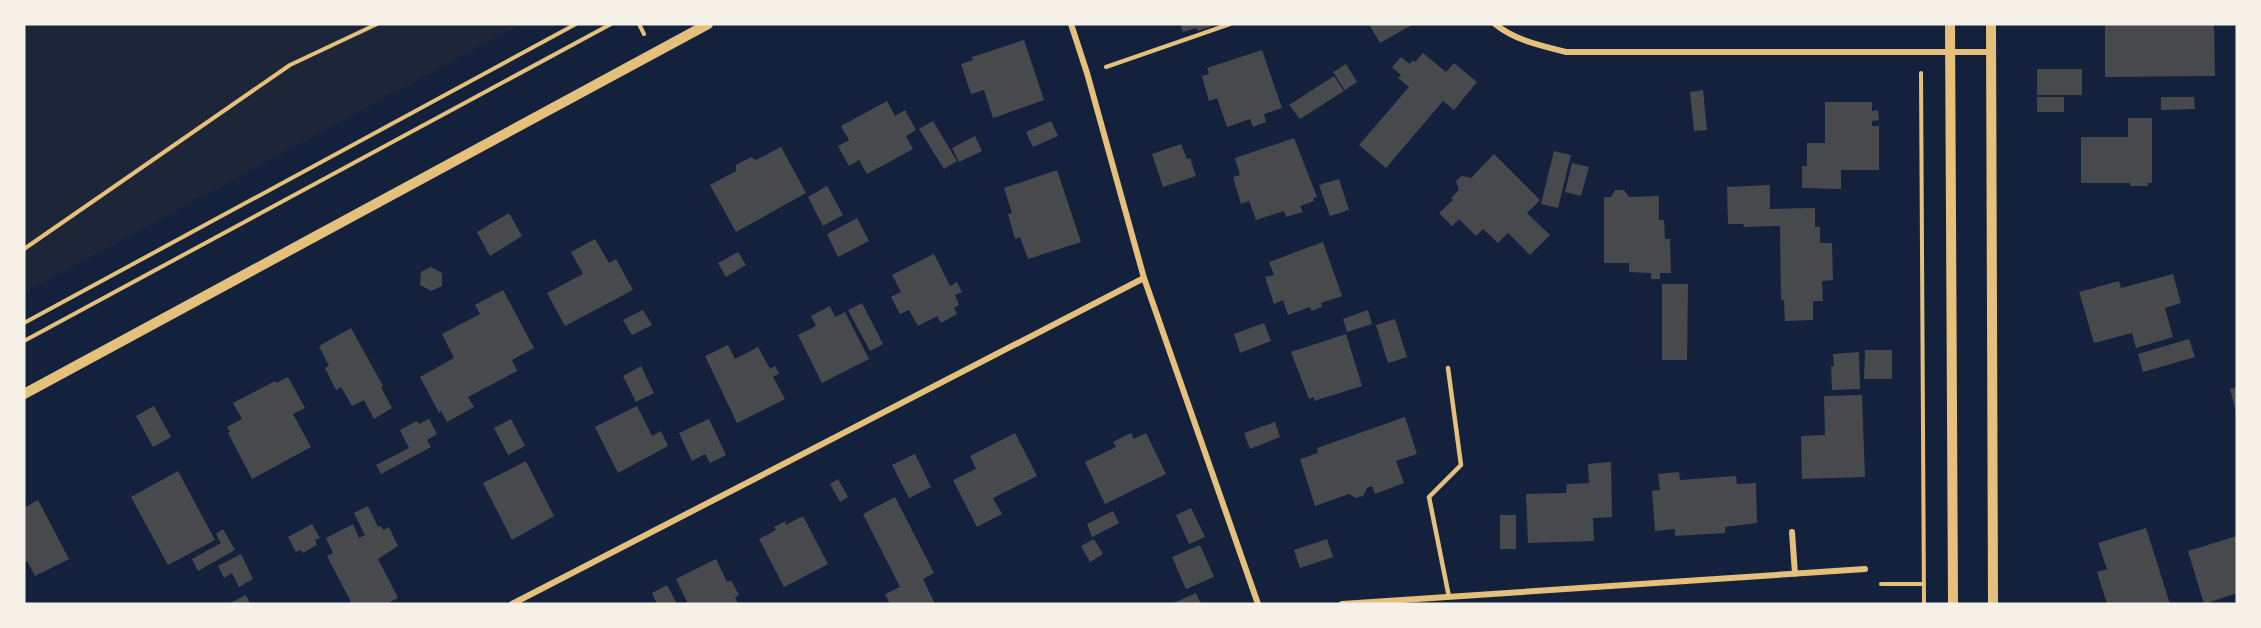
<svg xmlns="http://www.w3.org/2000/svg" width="2261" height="628" font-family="'Open Sans',sans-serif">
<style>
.green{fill:#1d2539}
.building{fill:#48494c}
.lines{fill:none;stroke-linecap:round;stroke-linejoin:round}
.path{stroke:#e5c07b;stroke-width:4}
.service{stroke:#e5c07b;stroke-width:4.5}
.minor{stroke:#e5c07b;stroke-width:6}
.tertiary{stroke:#e5c07b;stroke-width:10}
</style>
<rect width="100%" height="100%" fill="#14213d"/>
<path class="green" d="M24,24H521L24,293Z"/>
<path class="building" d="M1180,24H1218L1198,31L1196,28L1183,32Z
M1369,24H1409L1410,26L1380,43Z
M2214,24L2215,76L2105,77V25Z
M1024,40L1044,100L993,118L984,90L971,94L961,64L973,60L972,57Z
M1262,50L1282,108L1264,114L1266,122L1253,127L1250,119L1227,127L1217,98L1209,101L1202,76L1209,74L1207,68Z
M1423,53L1446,72L1454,63L1477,82L1454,110L1443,101L1386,168L1359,145L1409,87L1398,78L1401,75L1392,67L1401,57L1410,64L1413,60L1415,62Z
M1346,64L1357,82L1345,90L1333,72Z
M2037,69H2082V95H2037Z
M1334,76L1344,91L1300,119L1289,105Z
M1703,90L1707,130L1694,131L1690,92Z
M2037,97H2064V112H2037Z
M2161,97H2194L2195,109L2161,110Z
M887,101L895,116L905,110L916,130L906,136L913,149L867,174L859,160L849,166L838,146L849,140L841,126Z
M1825,102H1872V111L1878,110L1879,120L1872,121V126H1879V170H1841V189L1802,188V166H1807V143H1825Z
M2128,118H2152V183H2148V186H2130V183H2081V137H2128Z
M933,121L957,161L944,169L919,129Z
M1051,121L1058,136L1033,147L1026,132Z
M975,136L982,151L959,162L952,148Z
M1294,138L1317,197L1313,198L1314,201L1300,206L1303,212L1286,217L1284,211L1256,220L1249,201L1241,204L1233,177L1240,175L1235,158Z
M1181,144L1187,159L1190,158L1196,176L1163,187L1152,154Z
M781,147L806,193L736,232L710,185L736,171V165L751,157L756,160Z
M1554,151L1571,155L1558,208L1541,204Z
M1494,154L1540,200L1527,213L1550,235L1530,255L1508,233L1498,243L1483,229L1476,236L1459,219L1452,226L1439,213L1453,200L1451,198L1459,190L1456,181L1462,176L1471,178Z
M1572,163L1589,167L1581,196L1565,192Z
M1057,170L1081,242L1028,259L1020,237L1015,239L1008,214L1012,213L1004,188Z
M1339,179L1349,210L1330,216L1319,185Z
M1770,185V209L1815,208V227H1820V243H1832L1833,280L1822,281L1823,301H1813V320L1785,321L1784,300H1781L1780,226L1743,227L1744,224H1728L1727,187Z
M827,186L843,215L823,226L808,197Z
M1615,190H1624L1629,197L1659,196V220H1664L1665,239H1670L1671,273H1660V279H1651V273L1629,272V263H1604V197H1611Z
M509,213L522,236L490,256L477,232Z
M857,218L869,241L838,257L827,234Z
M595,239L609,263L616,259L633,290L565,326L547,293L583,274L571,252Z
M1323,242L1342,296L1321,303L1322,307L1311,311L1310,307L1288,315L1283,300L1274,304L1265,277L1274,275L1269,262Z
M738,252L746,265L726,277L718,263Z
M934,254L950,286L957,282L962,292L955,295L959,305L954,308L957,314L941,323L937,316L918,326L909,310L900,314L891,297L901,292L892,275Z
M431,267L442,273V286L431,291L420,285L421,272Z
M2173,274L2181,303L2165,308L2173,337L2136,348L2132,333L2094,343L2079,292L2119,281L2121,288Z
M1662,284H1688L1687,360H1662Z
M503,290L534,348L512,360L517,371L468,397L474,407L447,422L441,411L439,413L420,377L454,358L442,334L480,314L475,305Z
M862,303L883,344L870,351L848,310Z
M830,306L835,317L845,312L869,359L822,383L798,335L816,326L811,316Z
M643,310L652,325L632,335L623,320Z
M1368,310L1372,324L1347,332L1343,319Z
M1395,319L1407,357L1388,363L1376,325Z
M1264,323L1271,341L1240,353L1234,334Z
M351,328L383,386L381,387L392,408L374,419L364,400L352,406L341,387L336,390L325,368L329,366L319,346Z
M1346,334L1362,386L1314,401V397L1309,399L1291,352Z
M2189,339L2195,357L2143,372L2138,354Z
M728,345L735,359L758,347L770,369L775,366L779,374L773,377L785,399L737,423L705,356Z
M1865,350H1892V379H1864Z
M1859,352L1860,389L1832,390L1831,366H1834L1833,354Z
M641,366L654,393L636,402L623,376Z
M288,377L305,408L293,414L311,447L252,479L228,433L230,432L227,427L242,419L233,403L275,381L276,383Z
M2237,387V412H2236L2230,389Z
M1862,395L1865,477L1802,479L1801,436L1825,435L1824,396Z
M154,406L171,437L153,447L136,416Z
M637,406L652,436L661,431L668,446L618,473L595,427Z
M1405,417L1417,454L1396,461L1404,483L1375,494L1372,486L1367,488L1363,496L1356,498L1349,494L1315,506L1300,459L1318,453L1317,448Z
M429,419L437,434L427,440L431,447L381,474L376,465L409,448L400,430L417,421L419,424Z
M511,419L525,446L508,455L494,428Z
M709,419L726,455L710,463L705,454L692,461L679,433Z
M1275,422L1280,437L1250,449L1244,433Z
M1015,433L1037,476L993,498L1002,514L977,527L953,480L976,469L970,456Z
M1131,433L1134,439L1146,433L1166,474L1105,504L1085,462L1116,447L1113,442Z
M915,454L931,487L909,498L892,465Z
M526,461L554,516L512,540L483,483Z
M1611,462L1612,517L1593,518L1594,541L1528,543L1526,494L1566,493L1567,484L1589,483L1588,464Z
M178,471L215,540L168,565L131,497Z
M1679,472L1680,480L1736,476L1737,484L1756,483L1757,523L1725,527V533L1675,536V529L1655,531L1652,491L1660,490L1658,474Z
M838,479L848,497L840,502L830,484Z
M895,497L934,573L923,579L935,604H890L885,594L900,587L863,514Z
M38,500L69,559L35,576L27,561L24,563V508Z
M368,506L378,527L381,526L383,530L389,527L398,546L378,559L398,598L386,604H352L327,556L333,553L326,538L353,524L359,538L365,535L354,513Z
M1191,508L1205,537L1189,544L1176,515Z
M1113,511L1119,523L1092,537L1087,524Z
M1500,515H1516V549H1500Z
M803,516L828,564L784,587L759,539L776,530L774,527L785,521L786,525Z
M312,524L320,538L315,540L317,545L303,553L300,550L296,552L288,537Z
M2146,528L2170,604H2107L2097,572L2107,569L2098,543Z
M223,529L235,550L198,571L192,559L221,543L216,534Z
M2237,536V593L2204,604L2188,551Z
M1094,539L1103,554L1090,562L1081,546Z
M1327,539L1333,557L1300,568L1294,550Z
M1200,545L1214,577L1186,589L1172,557Z
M241,554L253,579L239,587L232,573L224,578L218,566Z
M716,559L727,582L731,580L739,595L735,597L738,604H688L676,579Z
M667,585L677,604H657L652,593Z
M1196,593L1201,604H1171Z
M246,595L250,604H228Z"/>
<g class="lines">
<path class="path" d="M639,24L644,34
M1106,67L1230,24
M1921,73L1924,604
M24,249L290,65L377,24
M24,323L576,24
M24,341L611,24
M1881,584H1924"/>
<path class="service" d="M1448,368L1461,465L1429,497L1449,597"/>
<path class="minor" d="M1071,24L1087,73L1144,278L1258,604
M1495,24C1514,40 1542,46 1566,52H1991
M1792,532L1795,574
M512,604L1144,278
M1342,604L1865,569"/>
<path class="tertiary" d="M1950,24L1953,604
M1991,24L1993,604
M24,394L708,24"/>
</g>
<rect width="2261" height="628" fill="none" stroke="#f6f1e7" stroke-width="51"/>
</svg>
